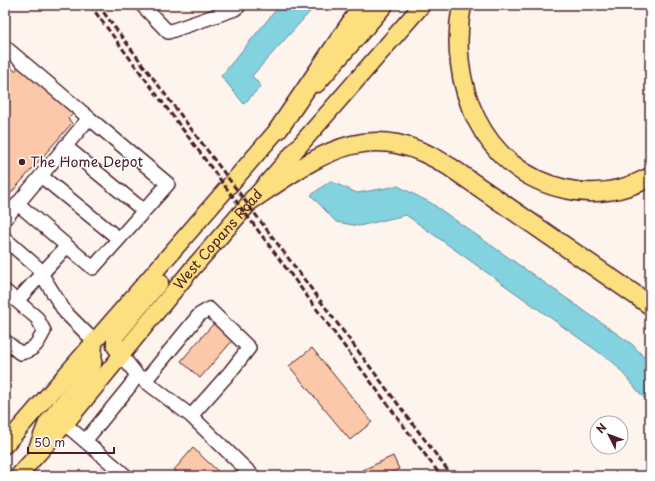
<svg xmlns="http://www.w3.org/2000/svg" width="655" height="481" font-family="'Playpen Sans',sans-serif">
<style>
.water{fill:#83d2e0;stroke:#6c8a98}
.building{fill:#fbc8aa;stroke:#4a1f2b}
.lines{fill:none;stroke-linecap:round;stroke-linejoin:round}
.minor-casing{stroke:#4a1f2b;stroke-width:16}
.major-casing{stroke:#4a1f2b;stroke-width:19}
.highway-casing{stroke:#4a1f2b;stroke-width:21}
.minor{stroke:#fff;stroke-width:13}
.major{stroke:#fce080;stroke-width:16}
.highway{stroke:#fce080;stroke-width:18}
.rail{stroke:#4a1f2b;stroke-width:3;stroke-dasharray:6 3;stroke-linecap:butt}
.poi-dot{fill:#4a1f2b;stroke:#fff;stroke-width:1.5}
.labels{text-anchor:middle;stroke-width:3;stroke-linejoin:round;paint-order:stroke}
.poi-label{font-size:14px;fill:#4a1f2b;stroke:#fff;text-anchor:start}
.street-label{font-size:14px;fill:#4a1f2b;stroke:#fff}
</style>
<rect width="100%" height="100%" fill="#fef4ee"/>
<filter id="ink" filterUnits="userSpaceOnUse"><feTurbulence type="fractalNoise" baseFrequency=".025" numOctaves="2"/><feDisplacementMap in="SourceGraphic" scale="8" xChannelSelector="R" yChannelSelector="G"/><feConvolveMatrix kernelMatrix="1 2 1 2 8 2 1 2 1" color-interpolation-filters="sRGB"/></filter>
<g filter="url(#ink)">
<path class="water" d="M280,5H316L252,76L261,86L244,104L221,76Z
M330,181L357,193L398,186L431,203L633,345L650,364V405L614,363L406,215L359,226L336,222L311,195Z"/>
<path class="building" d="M5,62L15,71L19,66L74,113L68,119L72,123L5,200Z
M214,323L233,340L200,378L181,361Z
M312,348L372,422L350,440L289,366Z
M193,448L223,476H181L174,470Z
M393,456L399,469L384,476H366L363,470Z
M102,469L110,476H95Z"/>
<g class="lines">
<defs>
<path id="minor" d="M142,5L168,32L235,9L240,5
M5,47L89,118L5,219
M65,146L144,211
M41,176L119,239
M18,204L67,246
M5,239L37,267L65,312L94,341
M5,291L37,318L44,331C38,343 34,351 20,353L5,341
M17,301L67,246L93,268L168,184L89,118
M137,375L191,416L253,476
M145,381L199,315L209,309L249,348L231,371L191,416
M65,424L126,476
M85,441L130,386L137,375L122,356"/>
<g id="major">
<path d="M317,84L385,5"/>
<path d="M122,356L115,346V337L160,282"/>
<path d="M5,445L286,120"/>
<path d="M36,451L47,423L93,365L94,341"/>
<path id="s1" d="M18,476L65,424L191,270L422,5"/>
</g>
<path id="highway" d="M462,5C447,82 481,171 565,189C594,196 624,191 650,177
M278,130L363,5
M253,199C322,153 369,115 450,167L650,305"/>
</defs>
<use href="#minor" class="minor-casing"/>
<use href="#major" class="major-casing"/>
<use href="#highway" class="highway-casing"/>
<use href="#minor" class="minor"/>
<use href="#major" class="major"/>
<use href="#highway" class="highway"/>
<path class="rail" d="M90,5L441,476
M98,5L452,476"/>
</g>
</g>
<circle class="poi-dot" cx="22" cy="162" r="4"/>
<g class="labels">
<g class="poi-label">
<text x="30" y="167">The Home Depot</text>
</g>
<g class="street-label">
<text dy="5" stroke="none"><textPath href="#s1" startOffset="310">West Copans Road</textPath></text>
</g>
</g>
<rect width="655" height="481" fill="none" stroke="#fff" stroke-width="20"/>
<rect x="10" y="10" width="635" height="461" fill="none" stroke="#4a1f2b" stroke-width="1.5" filter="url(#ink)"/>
<g transform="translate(609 435) rotate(312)"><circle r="19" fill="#ffffff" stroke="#b7a5aa"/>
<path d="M0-3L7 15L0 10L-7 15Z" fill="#4a1f2b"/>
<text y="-6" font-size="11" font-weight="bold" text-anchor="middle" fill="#4a1f2b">N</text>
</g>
<path d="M28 447v6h86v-6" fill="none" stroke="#4a1f2b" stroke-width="2"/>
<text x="34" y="447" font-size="12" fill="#4a1f2b" stroke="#ffffff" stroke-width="3" paint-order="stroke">50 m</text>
</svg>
